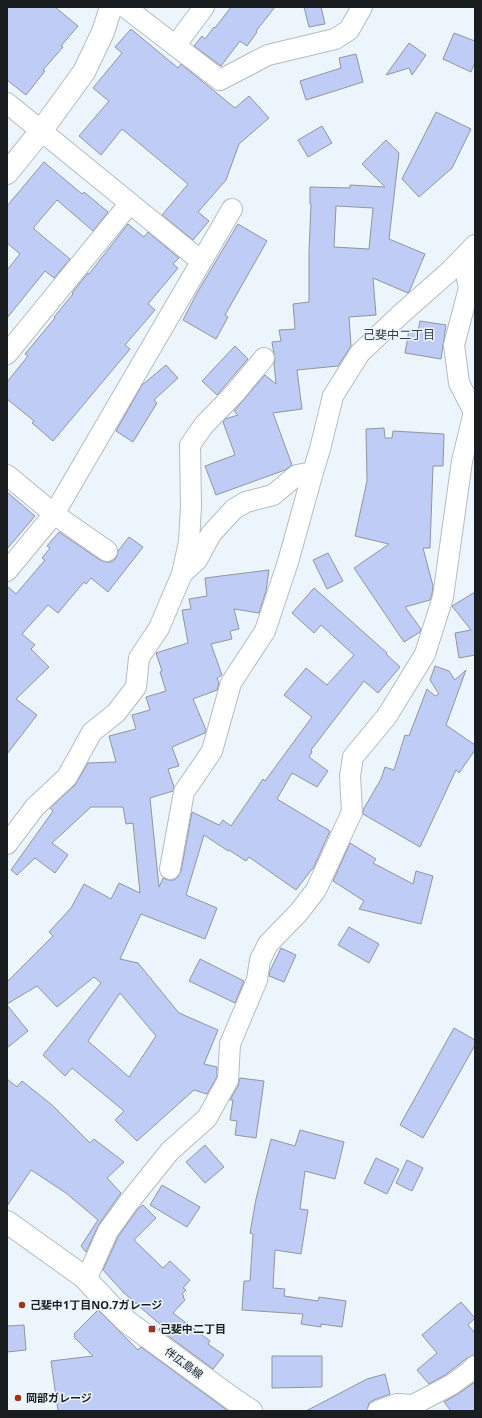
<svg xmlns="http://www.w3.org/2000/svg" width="482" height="1418" font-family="'Open Sans','Noto Sans JP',sans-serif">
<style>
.building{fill:#beccf6;stroke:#92959e;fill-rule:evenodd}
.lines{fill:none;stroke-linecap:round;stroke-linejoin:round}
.street-casing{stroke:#b3bcc2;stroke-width:22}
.secondary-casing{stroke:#b3bcc2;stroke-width:24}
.street{stroke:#fff;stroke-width:20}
.secondary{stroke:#fff;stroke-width:22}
.poi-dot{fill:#9d341c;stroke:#ecf5fb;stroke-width:1.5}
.labels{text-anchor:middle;stroke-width:3;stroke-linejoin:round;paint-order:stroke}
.poi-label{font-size:11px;font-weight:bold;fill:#1a1d1f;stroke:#ecf5fb;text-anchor:start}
.street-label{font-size:11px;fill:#1a1d1f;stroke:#ecf5fb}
.neighbourhood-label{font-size:12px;fill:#383f44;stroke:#ecf5fb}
</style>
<rect width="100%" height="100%" fill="#ecf5fb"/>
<path class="building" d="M7,7H55L78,26L61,46L63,47L43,70L45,71L26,95L7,80Z
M231,7H275L256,31L257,32L247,46L240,41L221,66L194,46L202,36L205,39L214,27L215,28Z
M304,7H321L325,24L309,27Z
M131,29L178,68L181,64L235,108L249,96L269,118L239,144L226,180L198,212L209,221L193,240L162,215L188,184L122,129L101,155L79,136L109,101L93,88L122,53L115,47Z
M454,33L475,41V62L471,72L443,59Z
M409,43L426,55L412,75L409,68L386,75Z
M356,54L363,82L306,100L300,81L341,68L339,58Z
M436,112L471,129L452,168L419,197L402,179Z
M322,126L332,143L308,157L298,140Z
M386,140L399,153L389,239L425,254L409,292L408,293L373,278L376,315L349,317L351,346L338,366L297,370L302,409L273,413L292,465L285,470L216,495L205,466L235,455L223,422L225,419L238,415L234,411L265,375L276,384L274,364L275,360L272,342L281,341L279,330L295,329L293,304L309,302V252L311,204H310V187L350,188V185L385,187L362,164ZM336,206L373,208L369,249L334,247Z
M44,162L82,194L84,192L108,212L93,231L57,200L34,227V229L70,259L54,278L45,271L7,318V270L20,254L7,243V206Z
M128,224L144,237L148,232L179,258L173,264L178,268L148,304L155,310L125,345L130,349L53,441L32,423L34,421L7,399V382L28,356L25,354L55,318L54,317L73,294L72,293L88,273L89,274Z
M238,224L267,241L225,315L228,317L216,339L183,320L197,293Z
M420,321L446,325L441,359L405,353L409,330L418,331Z
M235,346L248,359L217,395L202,381Z
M166,365L178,378L154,400L157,403L133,442L116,431L142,385Z
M384,428L385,438H392L393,431L444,434L443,466H433L430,548H423L433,586L432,594L430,600L405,607L421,629L420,632L404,642L354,568L389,544L355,536L367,481L366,429Z
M7,492L35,516L7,549Z
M59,532L100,560L106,562H112L116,558L118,551L129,537L143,547L108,592L91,578L86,584L84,582L58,613L48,605L22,634L35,645L31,649L49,667L16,699L37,715L7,754V586L16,594L45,560L42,558L50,548L47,546Z
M328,553L343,581L327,589L313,560Z
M269,570L266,591L259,613L234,609L239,629L230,631L232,639L211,644L222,675L217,678L219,683L217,690L193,699L206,730L205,733L172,747L179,766L168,769L174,787L173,791L150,798L159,887L163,878L168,880H174L178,877L181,871L192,812L219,825L223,820L231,826L263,779L265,781L312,717L284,695L306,668L327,685L354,655L321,625L314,633L292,613L314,588L387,653L386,654L400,667L378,693L364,681L311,750L312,752L309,757L328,771L317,787L292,773L277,799L330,831L313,869H312L296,890L249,857L246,861L229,850L228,851L204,835L186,895L217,908L205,939L141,914L120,959L138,963L179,1013L218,1030L204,1064L217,1067V1077L207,1094L194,1090L137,1141L115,1120L124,1111L72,1068L65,1076L43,1055L101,983L94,977L57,1007L37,986L7,1004V982L53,936L49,932L71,908L84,884L111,899L119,883L140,893L133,823L126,824L123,807H91L52,843L68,855L55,873L35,858L17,875L11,870L53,811L50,808L75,785L88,763L116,762L109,736L136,729L132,715L150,710L146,697L166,691L160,672L162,671L156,653L188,643L182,610L191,609L189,599L207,596L205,578ZM120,993L156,1036L129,1077L88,1041Z
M475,592V655L459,658L455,633L471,630L452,606Z
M435,666L449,671L455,680L466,670L446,725L475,745V750L459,773L456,770L420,847L363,814V810L381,779L385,767L394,770L405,735L409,736L427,689L435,696L439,694L430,680Z
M350,843L376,859L373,863L413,884L416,871L433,876L421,924L359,909L364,901L333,881Z
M349,927L379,944L369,963L338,945Z
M281,948L296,955L284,982L269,976L270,971Z
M200,959L244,981L235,1003L189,981Z
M7,1005L28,1031L7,1048Z
M454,1028L475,1040V1045L423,1138L400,1125Z
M240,1078L264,1081L256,1138L235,1135L237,1121L230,1120L233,1100H230L238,1086Z
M7,1079L17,1087L22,1081L52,1105L90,1143L94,1139L124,1162L107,1178L121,1193L99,1224L86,1252L81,1246L98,1220L66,1193L31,1170L7,1206Z
M300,1130L344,1142L335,1179L305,1171L300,1209L308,1210L301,1254L275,1250L273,1288L285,1289L284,1296L318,1301L319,1297L346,1301L342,1327L321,1324V1327L301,1324L303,1314L242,1310L244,1281H250L253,1234L250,1233L256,1199L271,1139L295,1146Z
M205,1145L224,1167L205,1183L186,1162Z
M376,1158L399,1169L387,1194L364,1183Z
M407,1160L423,1168L412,1191L396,1183Z
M162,1185L200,1207L187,1227L150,1205Z
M143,1205L156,1218L134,1240L163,1268L170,1261L190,1280L183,1288L186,1290L182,1294L184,1296L183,1297L185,1300L173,1313L210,1341L208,1344L224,1355L213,1369L159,1329L162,1326L124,1293L103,1270L118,1237L137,1210Z
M461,1302L475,1318L468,1325L475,1333V1355L467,1358L445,1375L429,1384L417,1370L437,1353L422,1335Z
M98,1310L138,1350L141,1347L228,1411H58L51,1361L93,1356L74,1337L75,1335L74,1334Z
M24,1325L26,1350L7,1352V1326Z
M272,1356H322V1387L272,1388Z
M385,1374L390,1394L374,1400L369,1403L367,1411H306L367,1379Z
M475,1382V1411H451L444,1402L458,1394Z"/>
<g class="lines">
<defs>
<path id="street" d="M125,7L220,80L268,55L335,39L349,30L362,7
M175,46L204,7
M7,103L201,261
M7,354L130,203
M7,475L54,514L107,551
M7,571L54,514L232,209
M184,572L197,560L211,534L234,509L246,502L273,495L297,475L313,472
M7,844L35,807L67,777L92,732L116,713L136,687L139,658L159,628L182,574L189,542L191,506L190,445L204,425L235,393L264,358
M170,869L184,792L212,751L231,683L265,631L288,562L313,472L320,449L333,396L360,353L401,314L451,270L475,245
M84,1277L90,1271L108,1231L129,1202L170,1151L207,1118L228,1080L230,1044L257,980L260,960L268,944L299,912L316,890L352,812L350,776L353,757L387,716L425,654L443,597L462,461L474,412L459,383L454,345L469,288L463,258
M378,1411L397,1404L413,1405L451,1385L469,1372L475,1366"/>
<path id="secondary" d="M7,173L41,131L84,72L103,32L111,7
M7,1222L84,1277L109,1304L126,1321L233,1399L251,1411"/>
</defs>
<use href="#street" class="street-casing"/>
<use href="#secondary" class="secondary-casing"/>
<use href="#street" class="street"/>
<use href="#secondary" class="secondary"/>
</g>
<g class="poi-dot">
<circle cx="22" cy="1305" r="4"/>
<rect x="148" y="1325" width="8" height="8" rx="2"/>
<circle cx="18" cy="1398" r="4"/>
</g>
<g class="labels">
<g class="poi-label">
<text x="30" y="1309">己斐中1丁目NO.7ガレージ</text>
<text x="160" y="1333">己斐中二丁目</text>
<text x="26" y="1402">岡部ガレージ</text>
</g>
<g class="street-label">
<text transform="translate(184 1363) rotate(36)" y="4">伴広島線</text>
</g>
<g class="neighbourhood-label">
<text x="399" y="339">己斐中二丁目</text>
</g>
</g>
<rect width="482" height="1418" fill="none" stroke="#1a1d1f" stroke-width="16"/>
</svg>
